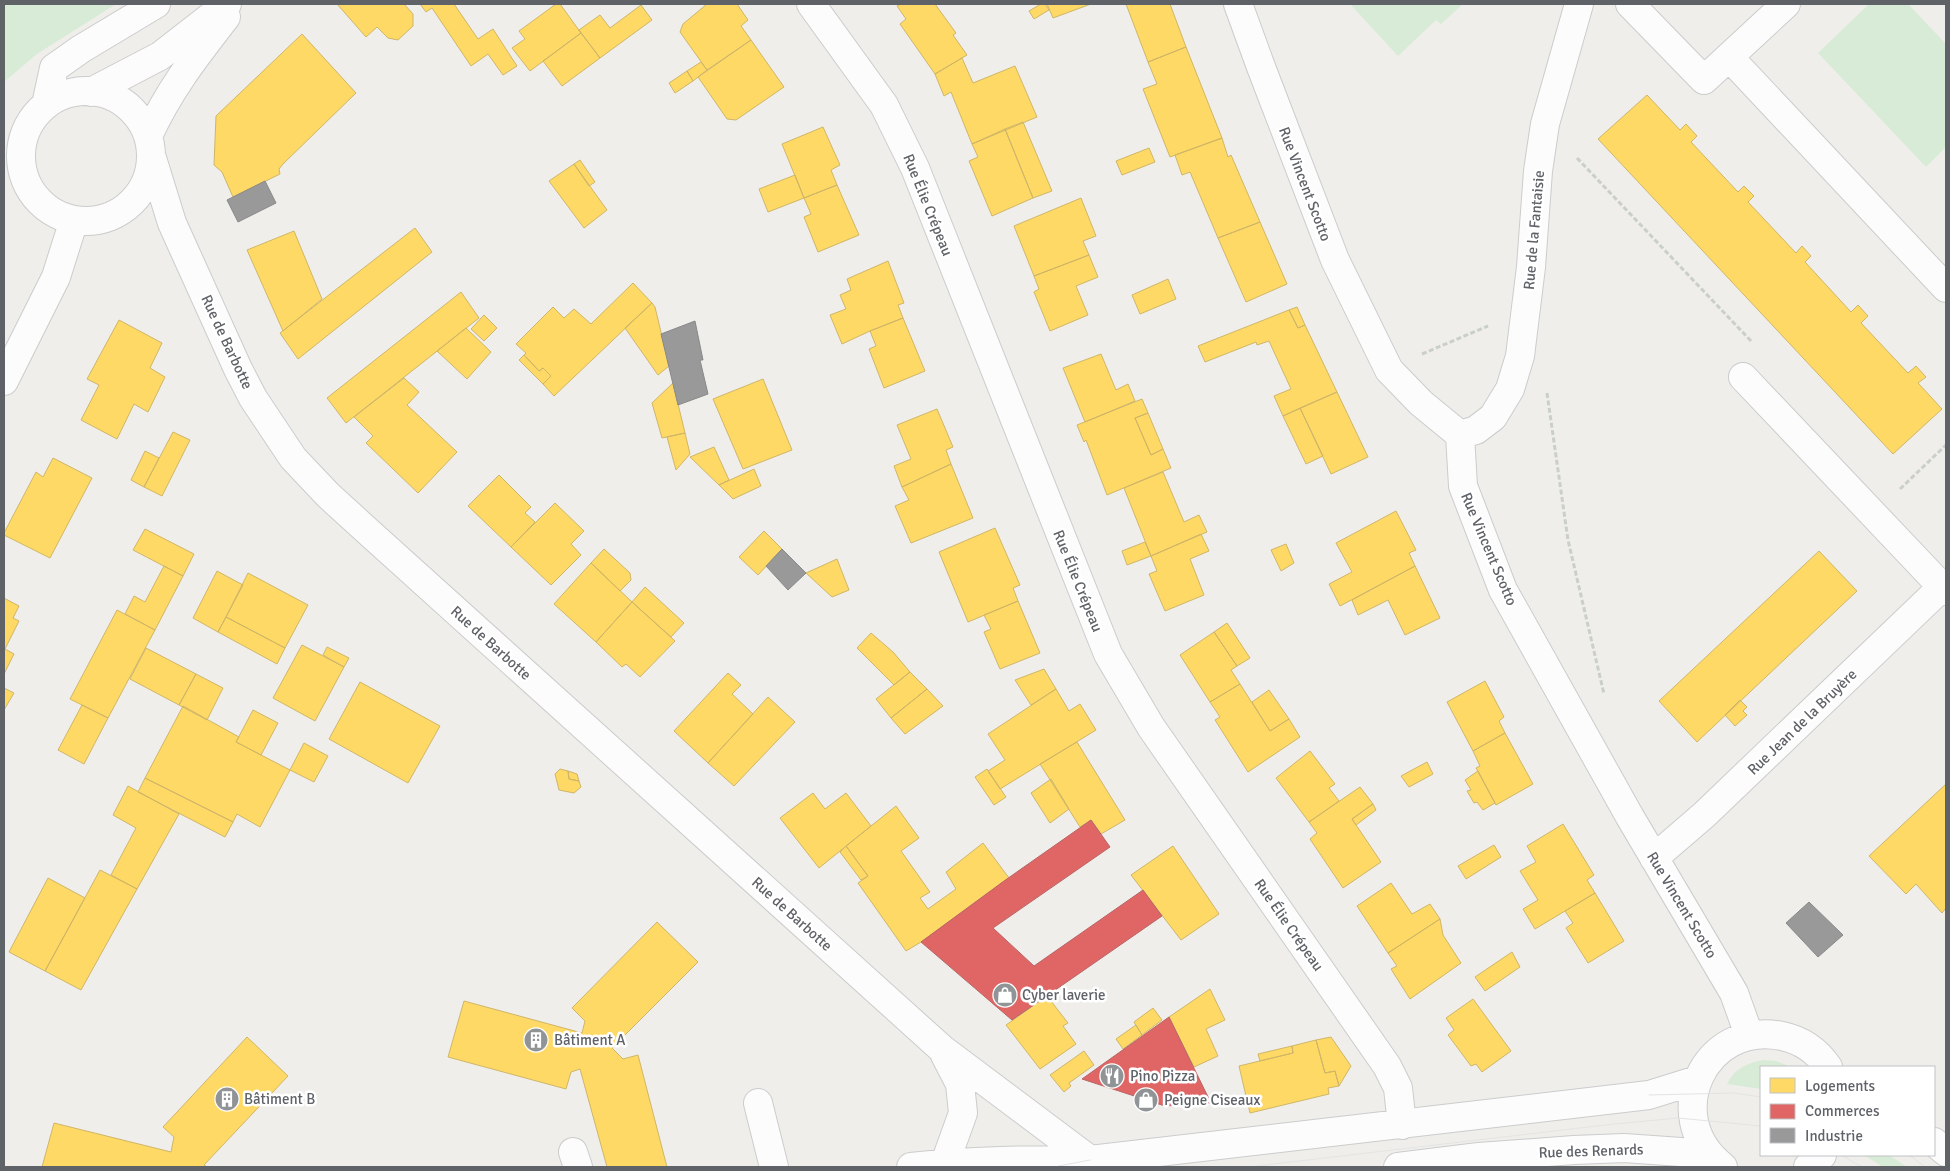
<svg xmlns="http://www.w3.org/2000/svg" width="1950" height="1171" font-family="Signika,sans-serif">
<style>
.green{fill:#d8ebd6}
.homes{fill:#ffd966;stroke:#cfb667}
.shops{fill:#e06666;stroke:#b96567}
.industry{fill:#999;stroke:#88898a}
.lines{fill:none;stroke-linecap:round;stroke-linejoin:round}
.minor-casing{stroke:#cbcccc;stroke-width:30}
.path{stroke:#cacfcc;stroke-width:3;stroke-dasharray:5 2.5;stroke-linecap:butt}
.minor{stroke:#fdfcfc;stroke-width:28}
.tram{stroke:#e4e4e4;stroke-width:1}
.labels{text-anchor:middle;stroke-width:5;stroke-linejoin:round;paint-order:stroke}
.street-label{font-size:15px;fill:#5f6368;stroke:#fff}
.poi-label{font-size:15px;fill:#5f6368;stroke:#fff;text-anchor:start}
</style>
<rect width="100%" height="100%" fill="#efeeea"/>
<path class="green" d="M4,4H116L37,54L4,82Z
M1350,4H1463L1441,24L1436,20L1398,56Z
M1869,4H1908L1946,44V147L1926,167L1818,53Z
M1763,1060L1776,1061L1791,1067H1761V1089L1727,1084C1734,1069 1747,1063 1763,1060Z
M1864,1155H1889L1907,1167H1883Z"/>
<path class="homes" d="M337,4H404L413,14V26L398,40L388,38L377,27L366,37Z
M420,4H454L478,39L493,29L517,66L503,75L488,54L471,66L432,8L426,12Z
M556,4H560L581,33L530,71L512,48L525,39L519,31Z
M707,4H737L748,20L741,26L751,40L707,70L680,32L683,24Z
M901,4H935L956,33L953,35L967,55L935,74L900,24L906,19L897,6Z
M1041,4H1045L1049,10L1034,19L1029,11Z
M1047,4H1091L1053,18Z
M1126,4H1170L1186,47L1148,62Z
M641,5L652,20L600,58L579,30L600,15L610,28Z
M581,33L600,58L562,86L543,61Z
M302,34L356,93L283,164L279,169L280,174L233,197L222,172L214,165L216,116Z
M751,40L784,87L736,120L727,119L698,77Z
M1186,47L1222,138L1170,157L1143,89L1157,84L1148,62Z
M962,58L973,83L1015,66L1037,117L972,144L951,92L944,96L935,74Z
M701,62L707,70L693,81L687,71Z
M687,71L693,81L675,93L669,83Z
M1647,95L1680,130L1686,124L1697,136L1691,142L1738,192L1744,186L1754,196L1748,202L1796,253L1802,246L1811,256L1805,262L1851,312L1858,305L1868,316L1861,323L1908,373L1916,366L1926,377L1918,383L1942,409L1893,454L1598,139Z
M1023,122L1052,191L1033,198L1005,129Z
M823,127L840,165L831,170L837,185L804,198L782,144Z
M1005,129L1033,198L992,216L969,161L978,157L972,144Z
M1222,138L1228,157L1231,155L1260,222L1218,238L1190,172L1182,175L1175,155Z
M1149,148L1155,162L1122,175L1116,161Z
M580,160L595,182L589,186L574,164Z
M574,164L607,210L584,228L549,181Z
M795,175L804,198L768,212L759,189Z
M837,185L859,235L818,252L804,217L811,214L804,198Z
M1081,198L1096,236L1083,241L1089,255L1034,276L1014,226Z
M1260,222L1287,284L1246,302L1218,238Z
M415,228L432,252L298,359L280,333Z
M294,231L322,299L283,331L247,250Z
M1089,255L1098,277L1076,286L1088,315L1050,331L1034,292L1039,289L1034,276Z
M888,261L904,303L898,305L903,318L870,331L842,344L830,315L846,309L840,295L851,290L847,279Z
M1168,279L1176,299L1140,314L1132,295Z
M633,283L652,303L554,396L543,384L551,376L543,368L539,371L524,355L526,353L516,344L553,307L564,318L574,309L591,324Z
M461,292L479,318L346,423L327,398Z
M652,303L655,307L669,366L658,375L625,328Z
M1297,307L1305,325L1298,328L1289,310Z
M1289,310L1298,328L1305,325L1337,392L1283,416L1274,396L1291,389L1269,341L1257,345L1256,342L1205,362L1198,346Z
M484,315L497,328L484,341L471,329Z
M903,318L925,371L884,388L869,349L876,346L870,331Z
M119,320L162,343L150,368L165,377L148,412L134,404L117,439L81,420L99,385L87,379Z
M466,328L491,352L467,379L437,351Z
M1101,354L1116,390L1128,384L1135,401L1085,422L1063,368Z
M524,355L539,371L543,368L551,376L543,384L519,360Z
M404,378L419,392L407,405L457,452L418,493L366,443L373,436L354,417Z
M763,379L792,450L743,469L713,399Z
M673,383L685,433L662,438L652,403Z
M1337,392L1368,457L1331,474L1300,408Z
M1142,399L1148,413L1135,418L1151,455L1163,449L1171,468L1107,495L1086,440L1084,442L1077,425Z
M1300,408L1323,456L1306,464L1283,416Z
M937,409L953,447L946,450L951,464L902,487L894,466L911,459L897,425Z
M1148,413L1163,449L1151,455L1135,418Z
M173,432L190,440L162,496L144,487Z
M685,433L690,454L676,470L667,437Z
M714,447L729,480L719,485L690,457Z
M145,451L159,458L144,487L131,480Z
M53,458L92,478L50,558L4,535V533L36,472L43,477Z
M951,464L973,518L911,543L895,506L909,500L902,487Z
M754,469L761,486L733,499L719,485Z
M1163,472L1184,522L1199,515L1207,532L1151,556L1124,488Z
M499,475L531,507L525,513L535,522L511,547L468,506Z
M555,503L584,531L571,544L581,555L551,585L511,547Z
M1396,511L1416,550L1409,553L1415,566L1340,606L1329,584L1352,572L1336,543Z
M995,528L1020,585L1013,588L1018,601L968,622L939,552Z
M145,529L194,554L183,576L133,550Z
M764,531L782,549L758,575L739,557Z
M1201,534L1209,551L1190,559L1204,595L1165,611L1149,574L1157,571L1151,556Z
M1145,542L1151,556L1127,565L1122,551Z
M1286,544L1294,563L1281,571L1271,550Z
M604,549L630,573L631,580L620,591L591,563Z
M1819,551L1857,591L1697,742L1659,701Z
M837,559L849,590L832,597L806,573Z
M591,563L632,602L596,642L554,604Z
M164,566L183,576L155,630L125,614L134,596L145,602Z
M1415,566L1440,618L1405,635L1388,600L1358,615L1352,600Z
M217,571L243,585L218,632L193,618Z
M248,573L308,605L285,648L226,617Z
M645,587L684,623L671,637L632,602Z
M4,598L19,606L13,618L19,621L5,649L14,654L4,674Z
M1018,601L1040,653L1000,669L984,632L991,629L984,615Z
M632,602L675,641L640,677L626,664L622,667L596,642Z
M117,610L155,630L108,718L70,699Z
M226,617L285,648L277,664L218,632Z
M1227,623L1250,658L1237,666L1214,632Z
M1214,632L1237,666L1231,670L1240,684L1210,702L1180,655Z
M871,633L893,652L910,672L894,685L857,648Z
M302,645L344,667L315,721L273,698Z
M327,647L349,658L344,667L323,655Z
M146,648L196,674L179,705L130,679Z
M1044,669L1056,689L1031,705L1015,680Z
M910,672L927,689L891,718L876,699Z
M728,673L741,685L732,694L753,714L708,763L674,731Z
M196,674L223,688L207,720L179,705Z
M1485,681L1504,717L1499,721L1505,733L1473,751L1447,702Z
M360,682L440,726L408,783L329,739Z
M1240,684L1270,731L1289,719L1300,737L1248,772L1215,720L1220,717L1210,702Z
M4,688L14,693L4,710Z
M927,689L943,706L905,734L891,718Z
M1056,689L1069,711L1080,704L1096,730L1000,789L988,771L1005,760L988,734Z
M1269,690L1289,719L1270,731L1252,702Z
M768,697L795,722L734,786L708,763Z
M1740,700L1747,707L1743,711L1747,715L1735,726L1725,715Z
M82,705L108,718L84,764L58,750Z
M183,706L239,737L236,742L290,770L260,827L237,814L233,822L145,778Z
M253,710L278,723L261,755L236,742Z
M1505,733L1533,784L1496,805L1476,768L1480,766L1473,751Z
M1077,742L1125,820L1101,834L1091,820L1080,827L1040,764Z
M304,743L328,756L314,782L290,770Z
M1310,751L1335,784L1329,788L1339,801L1309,822L1276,778Z
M1427,762L1433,774L1409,787L1401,776Z
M560,769L568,771L569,779L579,781L581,787L574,793L559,790L555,774Z
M987,769L1006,797L994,805L975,777Z
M568,771L577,774L579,781L569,779Z
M1478,771L1495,803L1483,810L1477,802L1474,803L1467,791L1471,790L1465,780Z
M145,778L233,822L225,837L138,792Z
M1051,779L1069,809L1050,823L1031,793Z
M1946,784V908L1942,913L1916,884L1906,894L1869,856Z
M128,786L179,814L137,889L111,875L136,828L113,815Z
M1360,787L1373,804L1352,819L1381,862L1343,888L1310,839L1317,833L1309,822Z
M813,793L825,809L846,793L871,826L819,868L780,818Z
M1373,804L1376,810L1356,825L1352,819Z
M896,806L919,838L901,851L930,892L920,898L928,909L956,889L946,872L983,843L1009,878L921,942L906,951L858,883L868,876L846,846Z
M1563,824L1594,875L1587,880L1595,893L1535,929L1523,909L1538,900L1520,871L1536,862L1527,846Z
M1494,845L1501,857L1466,879L1458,866Z
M846,846L868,876L861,880L840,852Z
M1173,846L1219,914L1181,940L1131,875Z
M100,870L137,889L81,990L45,971Z
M48,878L85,898L45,971L9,952Z
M1391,883L1412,914L1430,904L1440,919L1388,953L1357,906Z
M1595,893L1624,941L1588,963L1566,928L1573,923L1565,911Z
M1440,919L1443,935L1461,963L1410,999L1391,969L1397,966L1388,953Z
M657,922L698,962L612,1048L623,1059L638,1055L667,1167H607L580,1069L571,1072L566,1089L448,1057L464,1001L582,1033L585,1021L572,1008Z
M1512,952L1520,967L1485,991L1475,977Z
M1210,989L1225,1020L1206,1029L1218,1056L1194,1067L1169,1017Z
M1047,996L1068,1023L1063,1026L1076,1044L1040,1069L1006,1025Z
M1473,999L1511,1051L1482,1072L1476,1064L1471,1066L1448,1035L1454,1030L1446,1018Z
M1153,1008L1162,1020L1142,1035L1134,1022Z
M1136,1025L1142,1035L1123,1049L1116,1039Z
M247,1037L288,1076L204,1165L207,1167H42L54,1123L171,1152L174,1137L163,1127Z
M1331,1037L1351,1066L1339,1086L1335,1071L1325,1073L1316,1040Z
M1316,1040L1325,1073L1335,1071L1339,1086L1328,1088L1329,1094L1250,1113L1239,1066L1293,1053L1292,1046Z
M1292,1046L1293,1053L1260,1061L1258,1054Z
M1084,1051L1094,1065L1069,1083L1071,1086L1064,1092L1050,1075Z"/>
<path class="shops" d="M1091,820L1110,847L993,928L1034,966L1143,890L1162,916L1012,1020L921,942L1004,881Z
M1169,1017L1211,1103L1165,1106L1082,1079Z"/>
<path class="industry" d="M265,181L276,203L238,222L227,200Z
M695,321L703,360H700L708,394L678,405L661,334Z
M782,549L806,573L788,590L766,566Z
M1809,902L1843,935L1818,957L1786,923Z"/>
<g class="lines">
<defs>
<path id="minor" d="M811,4L884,105L915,168L1108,654L1151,727L1387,1066L1398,1088L1402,1125
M1238,4L1261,67L1335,260L1389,370L1421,403L1460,435L1463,486L1503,590L1630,817L1734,993L1749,1035
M1630,4L1704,80L1786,4
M1729,57L1946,288
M21 156a65 65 0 1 1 130 0a65 65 0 1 1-130 0Z
M91,92L160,56L227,4
M46,105L54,68L81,49L156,4
M148,136C169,90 195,57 226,17
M151,155L172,223L238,369L253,398L293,458L328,495L363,527L942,1049L1090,1160
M1743,377L1946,591
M4,381L56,277L74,220
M1460,435L1476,430L1493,417L1510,389L1520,356L1531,267L1538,171L1545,124L1579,4
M1654,858L1704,815L1942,587
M944,1053L960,1084L963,1113L945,1163
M758,1103L774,1167
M1934,1142L1946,1152
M573,1152L578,1167
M1722,1166C1660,1117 1704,1020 1782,1036C1801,1040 1817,1051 1828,1067
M911,1167C970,1160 1030,1160 1090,1160L1649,1095L1697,1080
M1398,1167L1479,1157L1574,1150L1624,1148L1681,1152L1723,1167
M1808,1167L1822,1155"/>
</defs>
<use href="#minor" class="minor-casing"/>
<path class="path" d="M1577,158L1752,342
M1422,354L1488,326
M1547,393L1568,540L1604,694
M1900,489L1946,445"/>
<use href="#minor" class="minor"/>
<path class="tram" d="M1649,1095L1734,1093L1761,1097
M1841,1155L1862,1167
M1909,1155L1925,1167
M1054,1167L1090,1160
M1248,1167L1614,1124L1678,1118L1761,1126"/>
</g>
<defs>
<symbol id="shop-disc" viewBox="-11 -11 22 22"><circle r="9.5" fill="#919496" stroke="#fff"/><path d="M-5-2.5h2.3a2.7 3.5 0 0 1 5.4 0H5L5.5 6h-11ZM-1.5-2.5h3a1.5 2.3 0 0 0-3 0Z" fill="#fff"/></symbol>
<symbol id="building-disc" viewBox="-11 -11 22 22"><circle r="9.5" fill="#919496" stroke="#fff"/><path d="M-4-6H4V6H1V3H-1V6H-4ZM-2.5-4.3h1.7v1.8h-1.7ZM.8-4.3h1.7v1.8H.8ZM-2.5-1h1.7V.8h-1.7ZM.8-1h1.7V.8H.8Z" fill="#fff"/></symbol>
<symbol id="restaurant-disc" viewBox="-11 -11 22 22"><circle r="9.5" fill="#919496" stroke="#fff"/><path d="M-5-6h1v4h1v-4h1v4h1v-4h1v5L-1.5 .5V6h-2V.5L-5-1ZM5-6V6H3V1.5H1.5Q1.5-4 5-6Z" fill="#fff"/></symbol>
</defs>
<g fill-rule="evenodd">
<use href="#shop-disc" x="991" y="981" width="28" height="28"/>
<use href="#building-disc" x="522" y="1026" width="28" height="28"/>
<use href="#restaurant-disc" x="1098" y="1062" width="28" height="28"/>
<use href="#building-disc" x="213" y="1085" width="28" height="28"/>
<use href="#shop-disc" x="1132" y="1086" width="28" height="28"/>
</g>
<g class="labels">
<g class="street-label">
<text transform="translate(1305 184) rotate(69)" y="5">Rue Vincent Scotto</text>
<text transform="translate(928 205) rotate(68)" y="5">Rue Élie Crépeau</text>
<text transform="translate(1534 230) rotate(-85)" y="5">Rue de la Fantaisie</text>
<text transform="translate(227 342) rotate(65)" y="5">Rue de Barbotte</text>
<text transform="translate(1489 549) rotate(67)" y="5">Rue Vincent Scotto</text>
<text transform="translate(1078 581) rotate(68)" y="5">Rue Élie Crépeau</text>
<text transform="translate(491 643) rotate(42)" y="5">Rue de Barbotte</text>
<text transform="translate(1802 722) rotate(-44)" y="5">Rue Jean de la Bruyère</text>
<text transform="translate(1682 905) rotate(59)" y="5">Rue Vincent Scotto</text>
<text transform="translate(792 914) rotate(42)" y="5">Rue de Barbotte</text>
<text transform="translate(1289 925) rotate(55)" y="5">Rue Élie Crépeau</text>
<text transform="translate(1591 1151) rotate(-2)" y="5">Rue des Renards</text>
</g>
<g class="poi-label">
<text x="1022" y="1000">Cyber laverie</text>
<text x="554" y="1045">Bâtiment A</text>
<text x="1130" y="1081">Pino Pizza</text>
<text x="244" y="1104">Bâtiment B</text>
<text x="1164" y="1105">Peigne Ciseaux</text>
</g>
</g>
<rect width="1950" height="1171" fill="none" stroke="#5f6368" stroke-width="10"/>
<rect x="1760" y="1066" width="175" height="90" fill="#ffffff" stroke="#bfc1c3"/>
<rect x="1770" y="1078" width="25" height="15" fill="#ffd966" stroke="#bfc1c3"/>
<text x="1805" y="1091" font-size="15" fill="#5f6368">Logements</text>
<rect x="1770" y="1104" width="25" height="15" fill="#e06666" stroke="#bfc1c3"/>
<text x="1805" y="1116" font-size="15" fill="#5f6368">Commerces</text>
<rect x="1770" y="1128" width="25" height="15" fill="#999999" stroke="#bfc1c3"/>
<text x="1805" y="1141" font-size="15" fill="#5f6368">Industrie</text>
</svg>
